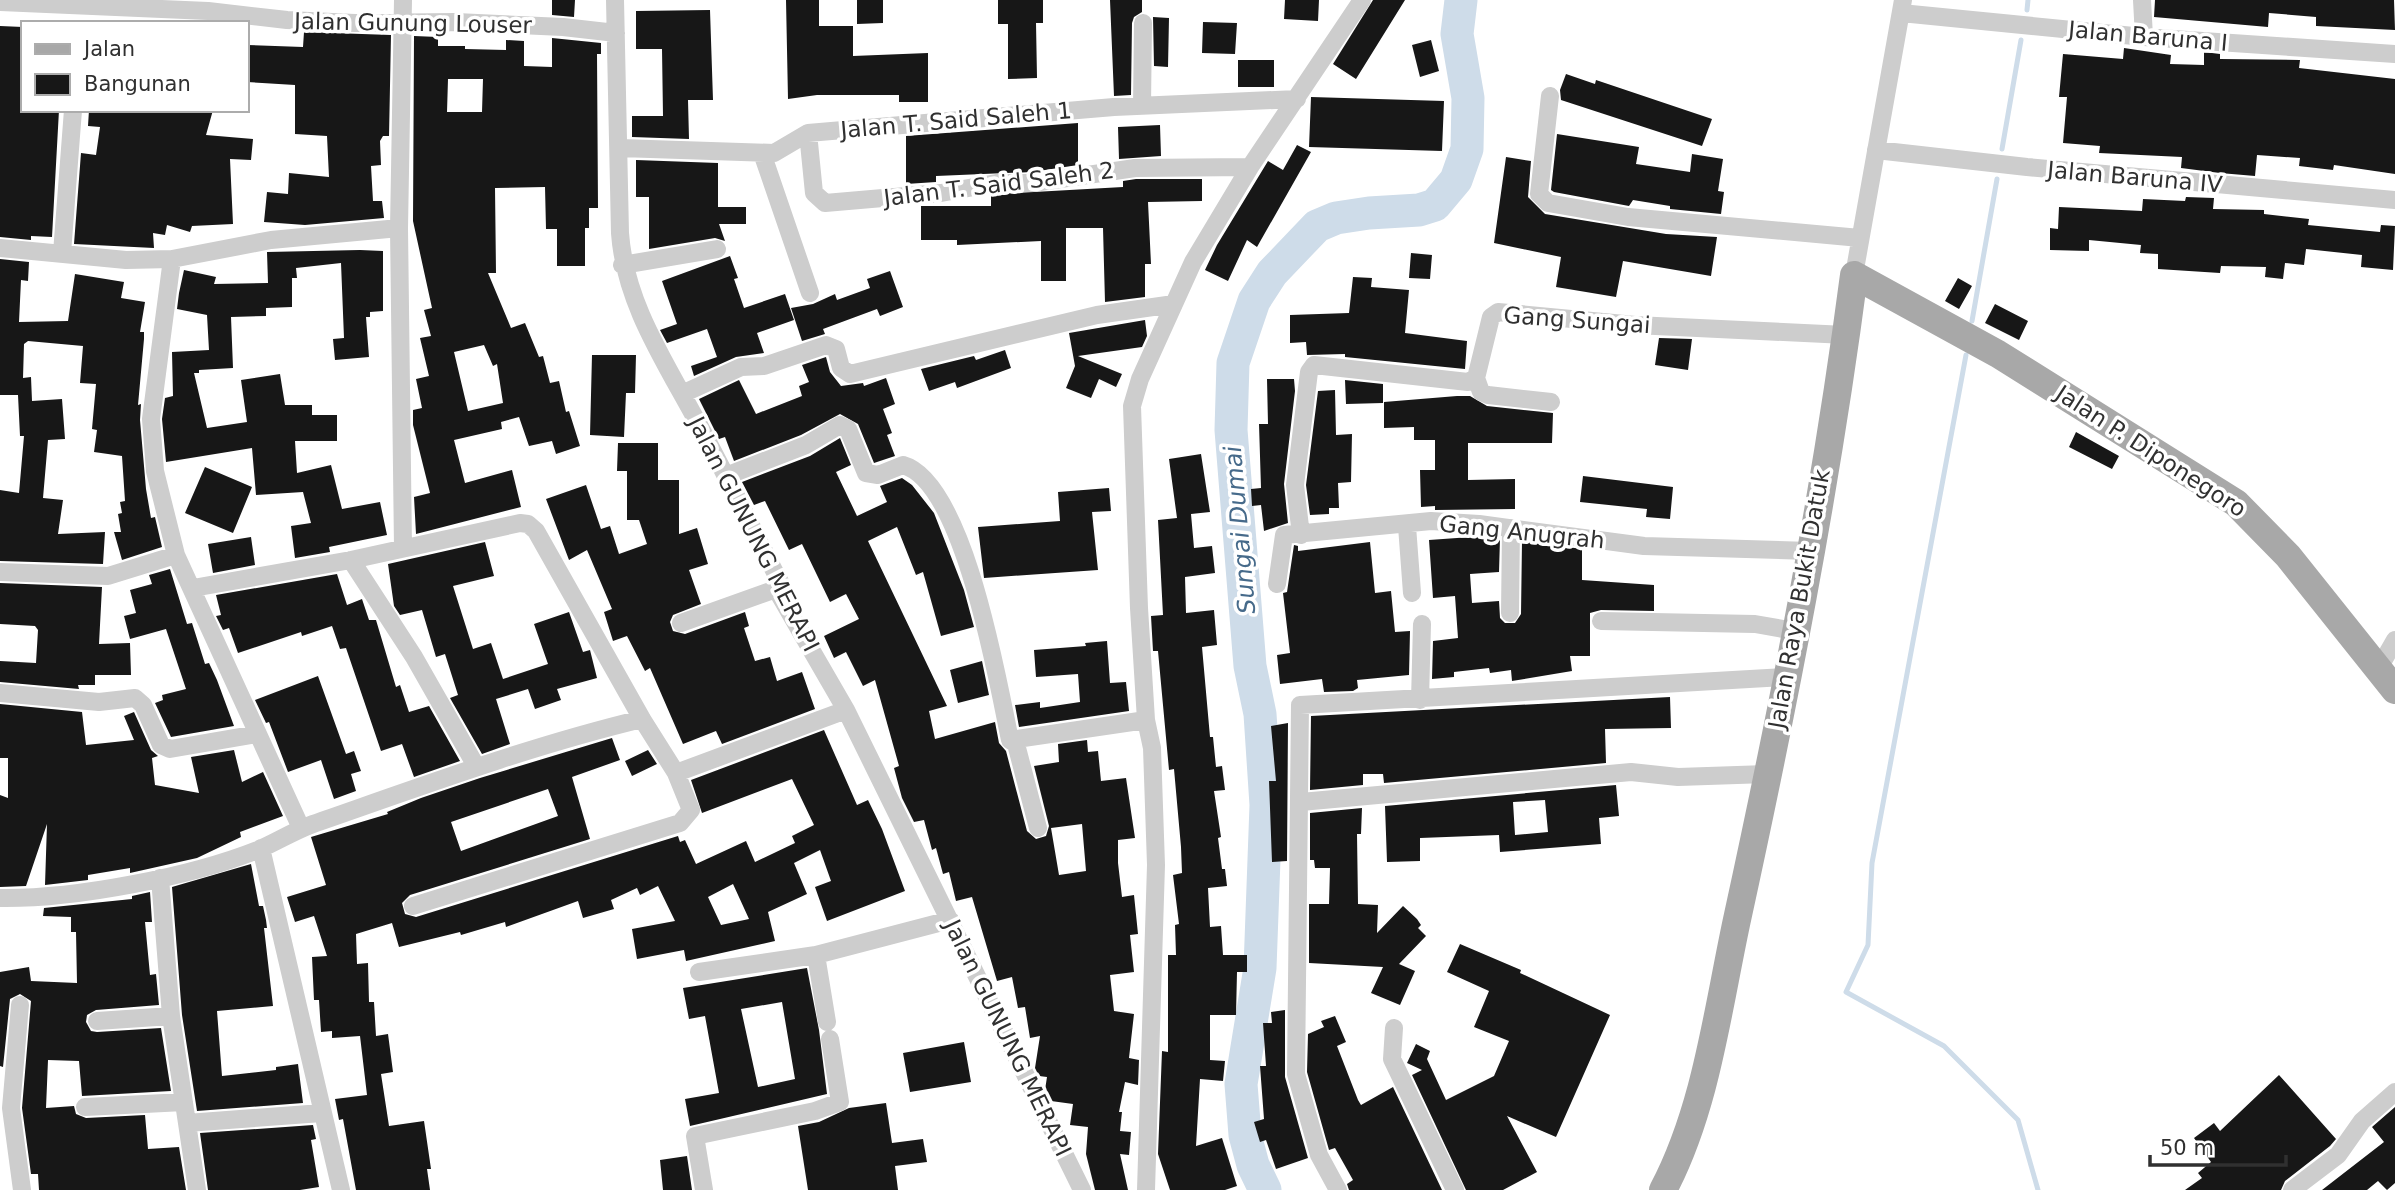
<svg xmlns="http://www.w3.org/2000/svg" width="2395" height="1190" font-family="'DejaVu Sans',sans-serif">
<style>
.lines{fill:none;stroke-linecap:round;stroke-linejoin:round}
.stream{stroke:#cedce9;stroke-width:5}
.river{stroke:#cedce9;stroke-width:33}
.building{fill:#171717;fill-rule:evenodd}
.minor{stroke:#cdcdcd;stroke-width:18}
.primary{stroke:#a8a8a8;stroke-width:28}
.labels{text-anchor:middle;stroke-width:7;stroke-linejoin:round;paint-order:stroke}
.street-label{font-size:23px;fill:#303030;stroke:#fff}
.water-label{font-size:24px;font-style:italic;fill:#466a8a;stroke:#fff}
</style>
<rect width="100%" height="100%" fill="#fff"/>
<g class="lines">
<path class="stream" d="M2027,10L2028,0
M2002,149L2021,40
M1972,321L1997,179
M1966,355L1872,863L1868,945L1846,992L1944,1046L2018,1120L2038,1190"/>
<path class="river" d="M1265,1190L1253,1165L1245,1135L1241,1084L1260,968L1266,805L1260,714L1250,666L1231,430L1233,363L1254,301L1272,273L1317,226L1336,218L1369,213L1419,210L1435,205L1456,180L1467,149L1468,98L1457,34L1461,0"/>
</g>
<path class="building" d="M552,0H575L574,17L552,15Z
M786,0H819V26H853V56L928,53V102H899V95H817L788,99Z
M857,0H883V23L857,24Z
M998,0H1043V23H1036L1037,78L1008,79V24H998Z
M1110,0H1142V12L1134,17L1132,23L1131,95L1114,96Z
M1285,0H1319L1318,21L1284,19Z
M1373,0H1405L1356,79L1333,64Z
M2155,0H2394L2395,30L2316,26V17L2269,13L2268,27L2154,17Z
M710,10L713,100H688L689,139L632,137V116H663L662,49H636V11Z
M1153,17L1169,18L1168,67L1154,66Z
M1203,22L1237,23L1235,54L1202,53Z
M0,26L23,27V110H59L52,237L31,236V240L0,237Z
M304,32L391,35L389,136H383L380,141L381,165L371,166L373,201H382L384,218L305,225L264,222L267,192L288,194L289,173L329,177L327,136L295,134V85L247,82V45L303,47Z
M414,36L438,37V46H465V49L506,50V40L524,41V66L552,67V38L601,43V54H597L598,208H589V228H585V266H557V229H546L545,187L495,188L496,273H488L511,328L525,323L539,357L543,356L550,383L559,381L566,412L569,411L580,446L556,454L552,441L529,446L519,417L501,422L502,429L454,440L465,483L512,470L521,507L416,534L414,497L430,493L413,425V410L422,408L416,379L429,376L420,338L431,336L424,310L432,308L413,221ZM448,79H483L482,112H447ZM484,345L493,366L497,364L503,403L468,411L454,352Z
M1431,40L1439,71L1420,77L1412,45Z
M2124,48L2171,55L2170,64L2204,65V52L2220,54V59L2300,60L2299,68L2395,79V174L2334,165L2333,170L2299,166L2300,158L2257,155L2255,176L2220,173L2181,168L2182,157L2099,153L2100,146L2063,143L2067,97H2059L2063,54L2123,59Z
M1238,60H1274V87H1238Z
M1566,74L1595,84L1596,80L1712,119L1702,146L1561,100L1560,90Z
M1311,97L1444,101L1442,151L1309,147Z
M89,110H213L206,135L253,139L251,160L230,159L233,224L192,226L190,232L167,225L165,235L153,233L154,248L74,244L81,153L96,155L100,127L88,126Z
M1078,123V165L1032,172L936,176V182L906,184V136Z
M1160,125L1161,156L1119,159L1118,127Z
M1557,134L1639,147L1636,164L1690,172L1692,154L1723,159L1718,191L1724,192L1721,214L1670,209V206L1633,200L1629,206L1554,192L1551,190Z
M1297,145L1311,152L1257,247L1247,240L1228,281L1205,270L1217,245L1268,161L1283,170Z
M1506,157L1531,161L1528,197L1545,214L1666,234L1717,237L1711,276L1623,261L1616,297L1556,287L1561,257L1494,243Z
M636,160L718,163V207H746V224H719L725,241L715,238L649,249V197H636Z
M1136,179H1202V201L1148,202L1151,264H1145V297L1105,302L1103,228H1066V281H1041V241L957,245V240H921V206H991V195L997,194L1123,187V181Z
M2186,197L2214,198L2213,209L2264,210V214L2309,219L2308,225L2380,232L2381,225L2395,226L2393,270L2361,267L2362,255L2306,249L2304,265L2285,263L2283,279L2265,277L2266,267L2221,266L2220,273L2158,269V254L2140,253L2141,245L2089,240V251L2050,250V228L2058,229L2059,207L2142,211L2143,199L2185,201Z
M360,250L383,251V311L370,312V317H366L369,357L335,360L333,339L344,338L341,263L296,268L297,278H292V307L266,308V316L231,317L233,368L199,370V373H194L207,428L247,422L241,380L280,374L285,405H312V415H337V441H295L297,473L331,465L342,509L380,502L387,535L329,547L330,552L295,558L291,526L311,523L303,492L256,495L252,448L166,462L162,419L165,398L173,396L172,352L209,350L207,315L177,309L179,293L184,270L216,277L214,284L268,283L267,252Z
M1411,253L1432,255L1430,279L1409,278Z
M730,256L738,278L734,279L744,308L785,294L794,320L757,333L764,353L736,357L694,376L691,366L717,357L707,329L667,343L660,330L677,324L662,281Z
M0,259L29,262L28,281L21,280L19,322L68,321L75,274L124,282L121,298L145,302L140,332H144V339L138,405L141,404L140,420L146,489L151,518L155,517L162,547L122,560L114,532H121L118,514L122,513L120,502L125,501L122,456L94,452L97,430L92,429L96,384L80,383L83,346L28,341L24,344L23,378L31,377L32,401L62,399L65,439L48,440L43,498L63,500L58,534L105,532L103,564L0,561V490L19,493L24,436H20L18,395H0Z
M890,271L903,307L880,316L877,309L823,329L825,334L802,341L791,308L813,304L835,294L837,300L870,288L867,279Z
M1353,277L1372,278L1371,287L1409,290L1405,333L1467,341L1465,369L1345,357V354L1307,355L1306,342L1290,343V315L1349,313Z
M1958,278L1972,286L1959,309L1945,301Z
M1995,304L2028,321L2019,340L1985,323Z
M1145,320L1147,336L1142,347L1078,356L1122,374L1116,387L1099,379L1091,398L1066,388L1075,366L1069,333Z
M1659,338L1692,339L1688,370L1655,365Z
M1005,350L1011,368L957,388L955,382L929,391L921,369L974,356L976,360Z
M592,355H636L635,393H626L624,437L590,435Z
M826,357L830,372L841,386L863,383L864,386L886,378L895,404L883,409L892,433L887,435L895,456L874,463L858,424L840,414L801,435L734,461L725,437L719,439L699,399L739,380L756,414L802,396L799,386L809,382L802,365Z
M1267,379H1294L1295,391L1284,484L1288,523L1264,531L1261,505L1252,506L1251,489L1261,488L1259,424H1268Z
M1345,380L1383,384V403L1346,404Z
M1335,390L1336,435L1352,434L1351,482L1338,483L1339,508H1329V514L1310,515L1306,485L1318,391Z
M1457,396H1470L1487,406L1553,413L1552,443H1468V480L1515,479V509L1435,510V506L1421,507L1420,470H1435V440H1414V427L1384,428V402Z
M2076,432L2119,456L2112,469L2069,447Z
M840,438L851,465L836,472L857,516L887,502L880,486L902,478L912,485L934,513L964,590L974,627L941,636L923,572L916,575L897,527L868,541L947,706L929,711L935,739L995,722L999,743L1006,751L1027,831L1036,839L1046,836L1049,826L1034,766L1059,762L1058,744L1087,740L1088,752L1098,751L1101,781L1126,778L1135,838L1118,840V863L1122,897L1134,895L1138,934L1130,935L1134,972L1110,975L1114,1011L1134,1014L1129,1058L1139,1060L1138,1085L1125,1082L1119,1112H1122L1120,1131L1131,1132L1129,1155L1120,1154L1128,1190H1095L1086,1154L1088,1127L1070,1125L1073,1104L1051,1101L1045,1090L1047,1077L1039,1076L1035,1068L1040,1036L1030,1038L1025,1007L1018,1008L1012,977L997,981L972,897L956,901L949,872L943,874L936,848L932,850L924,820L914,822L902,798L894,768L899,766L875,680L863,686L846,652L834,658L824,636L859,619L846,594L830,602L802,544L789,550L765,501L754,505L742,482L810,456ZM1082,824L1086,871L1059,875L1051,828Z
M618,443H658V480H679V534L697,528L708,564L689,570L701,604L673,615L670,622L673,631L685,634L745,612L749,626L744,628L755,661L770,657L777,681L802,672L815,709L722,744L716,731L683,744L650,668L645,671L627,636L613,641L604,612L612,609L587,550L569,560L546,499L586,485L601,529L610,526L619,554L647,544L639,520H627V471H617Z
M1201,454L1210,512L1191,514L1194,548L1212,546L1215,573L1185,577L1186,613L1214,610L1217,645L1202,647L1210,737H1213L1216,767L1222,766L1225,790L1214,791L1221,837L1218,838L1222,869H1225L1227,886L1208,888L1210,927L1221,926L1223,955H1247V972H1237L1236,1015H1210V1060L1225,1061L1223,1081L1200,1079L1196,1146L1222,1138L1237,1186L1225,1190H1170L1158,1154L1162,1051L1168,1052V955H1176L1175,925L1179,924L1173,875L1182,873L1181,847L1174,769L1169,770L1158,651H1153L1151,616L1163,615L1158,520L1177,518L1169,459Z
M205,467L252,487L233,533L185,513Z
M1583,476L1673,487L1670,519L1646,517L1647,509L1580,502Z
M1109,488L1111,511L1092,512L1098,570L984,578L978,527L1060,521L1058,492Z
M1485,536L1500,538L1499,572L1470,574L1472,603L1499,601L1500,618L1505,623H1515L1521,614L1522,541L1582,549V580L1654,585V611L1601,610L1590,613V656H1570L1572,671L1512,681L1511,670L1490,673L1489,668L1454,672V677L1432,679L1433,641L1458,638L1455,596L1433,598L1429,540Z
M251,537L255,565L213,573L208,544Z
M485,542L494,576L453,586L473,649L491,643L503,679L548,664L534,624L569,612L583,652L590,650L597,678L557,689L561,700L535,709L528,689L496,699L510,744L482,754L450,698L458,695L445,654L436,657L422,610L400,615L394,606L388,564Z
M1370,542L1375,593L1391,591L1395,632L1410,631L1409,675L1357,680L1358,688L1353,691L1324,692L1322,679L1280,684L1277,655L1290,653L1283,593L1287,592L1294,545L1298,546V551Z
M170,569L187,624L192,623L205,664L209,663L217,680L234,726L171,737L155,703L163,700L162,695L186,689L166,629L130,639L124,616L136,613L130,590L152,584L149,575Z
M337,574L347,605L362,599L369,620H376L396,687L400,685L409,712L429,706L460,761L414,777L402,744L381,751L346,648L340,649L332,626L302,636L301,632L238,653L229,628L223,630L216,616L221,615L216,595Z
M0,583L102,587L99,644L130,643L131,675H95V685H78L79,689L0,682V661L36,663L38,630L35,626L0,624Z
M1107,641L1110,683L1126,682L1129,711L1019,727L1015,705L1040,702V708L1080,702L1078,674L1036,677L1034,650L1086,646L1085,643Z
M982,661L989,695L958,703L950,670Z
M318,676L346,754L354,751L361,771L351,774L356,791L334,799L321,760L288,772L269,722L266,723L255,700Z
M1670,697L1671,728L1605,729L1606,763L1384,783L1383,774H1363V785L1310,790L1311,716Z
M0,704L82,712L86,745L134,740L124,716L134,712L151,750L158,756L152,758L155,785L199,793L191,757L234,750L242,782L263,772L283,816L240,832L241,837L197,858L130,873V868L88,875V880L45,885L47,824L26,886L0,887V795L8,798V758H0Z
M1288,723L1287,861L1272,862L1269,781H1276L1271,726Z
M824,730L857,805L868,800L882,829L905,891L827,921L815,887L831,881L820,850L794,863L807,894L768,912L775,941L686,961L684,950L637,959L632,929L675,921L658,886L640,895L637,888L611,900L614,909L583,918L578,901L506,927L505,922L461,935L460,932L399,947L392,923L356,934L357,964L368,963L369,1002H374L376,1036L388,1034L393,1072L381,1074L389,1126L424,1121L431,1169H427L430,1190H356L343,1119L339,1120L335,1099L367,1095L360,1036L332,1038V1031L321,1032L319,1000H314L312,957L327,956L314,916L295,922L287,897L326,885L311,837L388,814L387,812L421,798L480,778L612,738L620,760L572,777L590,839L410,895L402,903L405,914L416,917L678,836L680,842L685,840L696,864L746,841L755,862L795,843L792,836L814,825L792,779L702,813L691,780ZM548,789L558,816L461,851L451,822ZM733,884L749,919L721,925L708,897Z
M648,750L657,764L632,776L625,761Z
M1616,785L1619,816L1599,818L1601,844L1500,852L1499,835L1420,838V861L1387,862L1385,806ZM1545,800L1548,832L1515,835L1513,802Z
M1362,808L1361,834H1357L1358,904L1378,905L1377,933L1403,906L1417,919L1421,925L1418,928L1426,936L1399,964L1415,971L1400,1005L1371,993L1383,967L1309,963V904H1329L1330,868H1315L1314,860H1310V813Z
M251,864L259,906H263L266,920L267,928H264L273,1006L217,1011L222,1076L276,1070V1067L298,1064L303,1103L197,1111L182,1015L172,887Z
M150,892L152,922H145L150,975L156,974L159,1005L96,1010L87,1015L86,1022L91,1031L97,1032L161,1028L171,1091L82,1096L79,1061L48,1060L46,1108L74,1106L76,1114L86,1118L145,1115L148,1149L179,1147L186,1190H39L38,1174H31L22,1108L31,1001L20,994L10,999L3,1067L0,1066V972L29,967L31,981L77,983L76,932H71V917L43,916L44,908L132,899V896Z
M1460,944L1521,970L1520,973L1610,1015L1556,1137L1507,1116L1537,1172L1503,1190H1466L1412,1075L1422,1070L1407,1063L1416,1044L1430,1051L1427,1059L1446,1100L1494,1076L1509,1041L1474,1027L1489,991L1447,972Z
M807,968L819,1030L827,1094L690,1126L685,1099L719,1093L705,1016L689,1019L683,988ZM782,1002L795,1079L758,1087L741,1009Z
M1285,1010V1077L1308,1158L1276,1169L1266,1140L1260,1142L1254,1122L1264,1119L1260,1066H1266L1263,1023H1272L1271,1012Z
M1335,1016L1346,1042L1337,1046L1358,1100L1361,1105L1393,1087L1442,1190H1349L1347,1184L1353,1180L1335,1148L1329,1150L1307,1072L1308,1034L1324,1027L1321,1021Z
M964,1042L971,1082L910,1092L903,1053Z
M2279,1075L2336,1139L2330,1146L2285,1181L2281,1190H2185L2202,1178L2198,1173L2211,1162L2194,1138L2214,1123L2220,1131Z
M886,1103L892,1143L923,1139L927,1162L895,1166L898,1190H808L798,1126L819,1122L849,1108Z
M2395,1107V1183L2387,1190L2378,1181L2367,1190H2322L2384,1142L2372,1127Z
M313,1125L316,1139L311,1140L319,1187L300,1190H208L200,1133Z
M687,1156L692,1190H663L660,1160Z"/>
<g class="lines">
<path class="minor" d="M615,0L620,233C625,304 666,363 699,425C727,477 753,530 780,582L776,589L846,710L1082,1190
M2142,0L2144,37
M0,2L208,11L287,20L355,23L456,22L563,27L616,33
M1901,13L2144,37L2395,54
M1550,96L1539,194L1548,203L1628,217L1860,238
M1142,106L1143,23
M808,133L814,193L825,203L941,193L996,183H1033L1135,168L1250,167
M620,148L774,153L808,133L1114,107L1297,99
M1876,150L2027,167L2395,200
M762,153L810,293
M0,248L126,260L172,259L271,240L399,228
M62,253L73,110
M172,259L151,419L155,471L176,555L301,828
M622,265L717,249
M1854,275L1903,0
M1476,378L1481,392L1488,395L1551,402
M682,394L741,367L764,366L826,345L836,349L841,368L850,374L1097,315L1174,304
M726,476L806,445L840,425L848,429L866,473L878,475L903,465C964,482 998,682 1010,740L1016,744L1038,828
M1407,526L1412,593
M1301,535L1295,485L1309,372L1314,365L1468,382L1476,378L1491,317L1498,312L1635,325L1846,335
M403,548L399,228L403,0
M351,560L414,657L476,766
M0,572L108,576L176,555
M1277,584L1284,535L1431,521L1479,524L1644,546L1810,551
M193,588L351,560L520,523L528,524L536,531L642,719L676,773L691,810L680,823L413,906
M1510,613L1511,528
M1601,621L1755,624L1795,631
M681,623L776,589
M2379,668L2395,640
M0,693L99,702L135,698L143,705L161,745L170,749L257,734
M1420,700L1422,624
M1010,740L1146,720
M676,773L846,710
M1301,802L1631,772L1678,777L1767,774
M261,848L341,1190
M160,878L171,1016L197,1190
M0,898C75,899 190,877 260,849C278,841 294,831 313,824C422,786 530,746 642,719
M816,955L827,1022
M699,972L816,955L950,920
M20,1005L11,1108L22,1190
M97,1021L171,1016
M1394,1028L1392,1059L1455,1190
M85,1107L184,1102
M187,1123L322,1113
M704,1190L695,1136L815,1111L840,1102L830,1039
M1146,1190L1156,865L1152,748L1146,720L1139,608L1132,406L1140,379L1193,262L1250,167L1362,0
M1338,1190L1319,1155L1296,1074L1300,705L1786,677
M2292,1190L2338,1155L2362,1121L2395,1092"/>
<path class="primary" d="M1663,1190C1707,1107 1718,1006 1738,915C1784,704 1826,490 1854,275L1998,354L2236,503L2288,556L2395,690"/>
</g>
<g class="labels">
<g class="street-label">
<text transform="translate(413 23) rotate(1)" y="8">Jalan Gunung Louser</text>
<text transform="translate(2148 36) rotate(5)" y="8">Jalan Baruna I</text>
<text transform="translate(956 120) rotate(-5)" y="8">Jalan T. Said Saleh 1</text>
<text transform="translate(2135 177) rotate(5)" y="8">Jalan Baruna IV</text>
<text transform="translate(999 184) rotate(-7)" y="8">Jalan T. Said Saleh 2</text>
<text transform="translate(1577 320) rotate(4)" y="8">Gang Sungai</text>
<text transform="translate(2151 451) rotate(33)" y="8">Jalan P. Diponegoro</text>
<text transform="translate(1522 532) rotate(6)" y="8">Gang Anugrah</text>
<text transform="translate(754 534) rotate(63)" y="8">Jalan GUNUNG MERAPI</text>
<text transform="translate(1799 599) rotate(-80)" y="8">Jalan Raya Bukit Datuk</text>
<text transform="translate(1008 1038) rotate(64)" y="8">Jalan GUNUNG MERAPI</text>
</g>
<g class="water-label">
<text transform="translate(1240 530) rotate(-95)" y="8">Sungai Dumai</text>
</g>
</g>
<rect x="21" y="21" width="228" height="91" fill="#ffffff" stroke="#acacac" stroke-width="2"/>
<rect x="35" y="44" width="35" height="10" fill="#a8a8a8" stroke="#acacac" stroke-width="2"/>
<text x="84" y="56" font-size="21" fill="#303030">Jalan</text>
<rect x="35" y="74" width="35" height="21" fill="#171717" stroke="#acacac" stroke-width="2"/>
<text x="84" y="91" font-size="21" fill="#303030">Bangunan</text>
<path d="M2150 1155v10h136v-10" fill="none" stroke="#303030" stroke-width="3.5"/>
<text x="2160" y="1155" font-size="21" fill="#303030" stroke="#ffffff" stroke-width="5" paint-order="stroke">50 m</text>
</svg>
